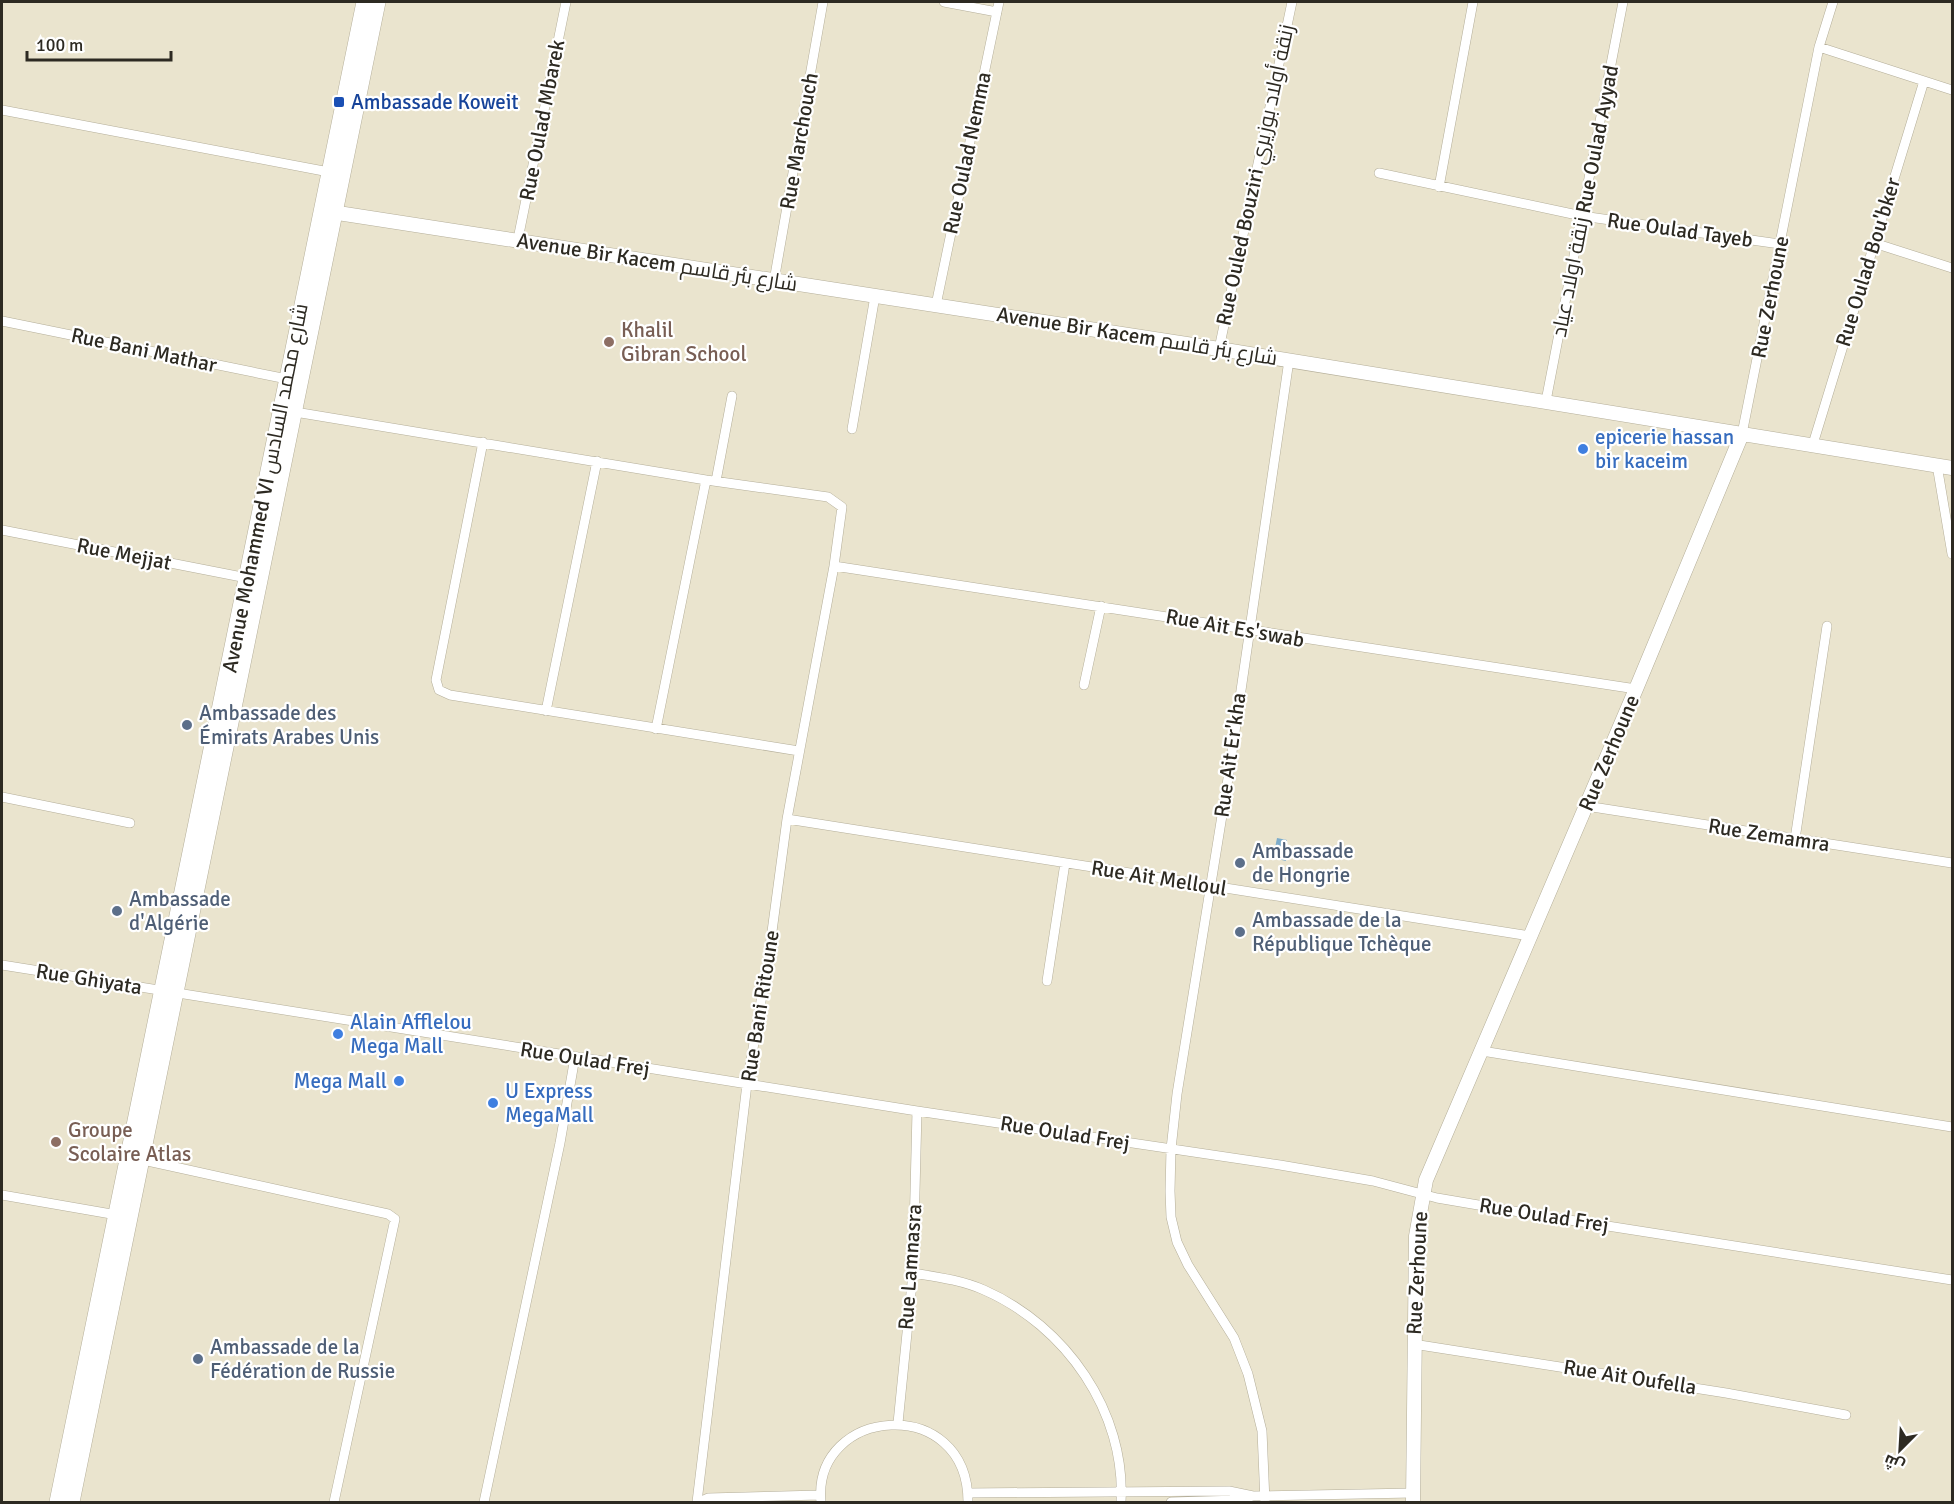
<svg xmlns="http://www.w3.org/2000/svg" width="1954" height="1504" font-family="Signika,Cairo,sans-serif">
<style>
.water{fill:#7eacca}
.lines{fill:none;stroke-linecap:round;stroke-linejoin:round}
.street-casing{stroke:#b4ae99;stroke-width:10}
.secondary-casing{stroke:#b4ae99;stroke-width:15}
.primary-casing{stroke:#b4ae99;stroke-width:16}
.street{stroke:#fff;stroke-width:9}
.secondary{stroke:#fff;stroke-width:14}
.primary{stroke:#fff;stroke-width:15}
.transit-dot{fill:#1a4fb4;stroke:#fff;stroke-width:2}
.education-dot{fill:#8d6e63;stroke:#fff;stroke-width:2}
.shop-dot{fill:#3f7fe0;stroke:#fff;stroke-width:2}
.service-dot{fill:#5c6f8a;stroke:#fff;stroke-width:2}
.labels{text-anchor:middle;stroke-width:4.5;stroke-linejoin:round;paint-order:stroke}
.transit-label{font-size:21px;fill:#164399;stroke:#fff;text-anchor:start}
.street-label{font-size:21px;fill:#2d2a22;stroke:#fff}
.education-label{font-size:21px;fill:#785e54;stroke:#fff;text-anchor:start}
.shop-label{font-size:21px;fill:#366cbe;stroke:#fff;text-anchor:start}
.service-label{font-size:21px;fill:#4e5e75;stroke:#fff;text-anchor:start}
</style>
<rect width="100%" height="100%" fill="#eae4ce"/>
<path class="water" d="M1277,838L1287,840L1286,861L1273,858Z"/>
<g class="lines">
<defs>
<path id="street" d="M944,2L997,12
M1819,47L1952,90
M2,110L329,172
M1379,173L1582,216L1780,244
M1439,187L1473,2
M518,239L566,2
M1874,243L1952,268
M774,281L823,2
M936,305L999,2
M2,321L287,379
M1219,349L1292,2
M1546,401L1623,2
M295,412L706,480L828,497L842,507L834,566L787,819L769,954L747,1084L697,1502
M852,429L875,296
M1742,434L1819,47L1833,2
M483,442L436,680L439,690L450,695L799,751
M1813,444L1924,81
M1937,465L1952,554
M716,481L732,396
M2,530L247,578
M834,566L1636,689
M1084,685L1101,606
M546,711L597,461
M656,729L706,480
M2,797L130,823
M1586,806L1952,863
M787,819L1530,936
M1795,839L1827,626
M2,965L917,1111L1280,1165L1373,1181L1437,1198L1531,1214L1952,1280
M1047,981L1065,863
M1482,1051L1952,1127
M143,1160L388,1214L395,1219L334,1502
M2,1195L117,1215
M913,1273C937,1277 961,1280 984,1290C1066,1326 1126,1412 1121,1502
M1413,1344L1726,1393L1846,1415
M898,1423L913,1273L917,1111
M968,1493L1229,1491L1253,1496
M484,1502L560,1143L575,1057
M699,1502L708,1498L820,1495
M821,1502C812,1406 968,1393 968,1502
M1171,1502L1239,1500L1253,1496L1413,1493
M1265,1502L1262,1431L1248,1374L1234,1338L1188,1265L1177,1242L1171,1217L1170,1191L1171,1149L1177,1094L1230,766L1289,360"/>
<path id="secondary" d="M325,211L1219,349L1952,468
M1413,1502L1416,1236L1426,1180L1636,689L1742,434"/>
<path id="primary" d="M57,1502L364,2
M72,1502L378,2"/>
</defs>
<use href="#street" class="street-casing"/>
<use href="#secondary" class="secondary-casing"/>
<use href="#primary" class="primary-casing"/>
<use href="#street" class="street"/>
<use href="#secondary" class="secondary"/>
<use href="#primary" class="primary"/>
</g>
<rect class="transit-dot" x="333" y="96" width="12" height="12" rx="3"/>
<g class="education-dot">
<circle cx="609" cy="342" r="6"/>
<circle cx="56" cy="1142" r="6"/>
</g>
<g class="shop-dot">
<circle cx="1583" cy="449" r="6"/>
<circle cx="338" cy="1034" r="6"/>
<circle cx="399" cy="1081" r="6"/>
<circle cx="493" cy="1103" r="6"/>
</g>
<g class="service-dot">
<circle cx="187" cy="725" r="6"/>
<circle cx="1240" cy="863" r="6"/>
<circle cx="117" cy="911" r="6"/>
<circle cx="1240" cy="932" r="6"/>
<circle cx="198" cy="1359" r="6"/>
</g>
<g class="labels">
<g class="transit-label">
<text x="351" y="109">Ambassade Koweit</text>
</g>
<g class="street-label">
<text transform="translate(542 120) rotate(-79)" y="7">Rue Oulad Mbarek</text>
<text transform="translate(799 141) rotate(-80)" y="7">Rue Marchouch</text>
<text transform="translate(967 153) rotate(-78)" y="7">Rue Oulad Nemma</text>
<text transform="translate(1255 175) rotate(-78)" y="7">Rue Ouled Bouziri زنقة أولاد بوزيري</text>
<text transform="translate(1585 201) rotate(-79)" y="7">زنقة اولاد عياد Rue Oulad Ayyad</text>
<text transform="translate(1680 230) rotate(8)" y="7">Rue Oulad Tayeb</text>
<text transform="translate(657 262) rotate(9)" y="7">Avenue Bir Kacem شارع بئر قاسم</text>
<text transform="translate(1868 262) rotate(-73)" y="7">Rue Oulad Bou'bker</text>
<text transform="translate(1770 297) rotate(-79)" y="7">Rue Zerhoune</text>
<text transform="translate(1137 336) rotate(9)" y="7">Avenue Bir Kacem شارع بئر قاسم</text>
<text transform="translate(144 350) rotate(12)" y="7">Rue Bani Mathar</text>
<text transform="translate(265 488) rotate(-79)" y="7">Avenue Mohammed VI شارع محمد السادس</text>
<text transform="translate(124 554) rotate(11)" y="7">Rue Mejjat</text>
<text transform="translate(1235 628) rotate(10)" y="7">Rue Ait Es'swab</text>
<text transform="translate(1609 753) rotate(-67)" y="7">Rue Zerhoune</text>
<text transform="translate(1230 755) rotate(-82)" y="7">Rue Ait Er'kha</text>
<text transform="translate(1769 835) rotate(9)" y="7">Rue Zemamra</text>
<text transform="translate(1159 878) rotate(9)" y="7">Rue Ait Melloul</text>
<text transform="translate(89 979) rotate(9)" y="7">Rue Ghiyata</text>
<text transform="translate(760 1006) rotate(-81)" y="7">Rue Bani Ritoune</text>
<text transform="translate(585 1059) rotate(9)" y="7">Rue Oulad Frej</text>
<text transform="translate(1065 1133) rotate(9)" y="7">Rue Oulad Frej</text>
<text transform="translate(1544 1215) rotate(9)" y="7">Rue Oulad Frej</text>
<text transform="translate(910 1267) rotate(-86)" y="7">Rue Lamnasra</text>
<text transform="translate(1417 1273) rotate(-87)" y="7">Rue Zerhoune</text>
<text transform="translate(1630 1377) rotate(9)" y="7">Rue Ait Oufella</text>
</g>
<g class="education-label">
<text x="621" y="337">Khalil<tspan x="621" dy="24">Gibran School</tspan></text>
<text x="68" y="1137">Groupe<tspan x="68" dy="24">Scolaire Atlas</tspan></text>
</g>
<g class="shop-label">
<text x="1595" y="444">epicerie hassan<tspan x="1595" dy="24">bir kaceim</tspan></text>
<text x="350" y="1029">Alain Afflelou<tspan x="350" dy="24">Mega Mall</tspan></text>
<text x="387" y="1088" text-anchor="end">Mega Mall</text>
<text x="505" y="1098">U Express<tspan x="505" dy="24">MegaMall</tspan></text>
</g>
<g class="service-label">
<text x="199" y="720">Ambassade des<tspan x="199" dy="24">Émirats Arabes Unis</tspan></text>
<text x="1252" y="858">Ambassade<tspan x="1252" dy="24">de Hongrie</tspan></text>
<text x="129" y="906">Ambassade<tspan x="129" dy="24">d'Algérie</tspan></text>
<text x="1252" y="927">Ambassade de la<tspan x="1252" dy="24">République Tchèque</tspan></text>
<text x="210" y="1354">Ambassade de la<tspan x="210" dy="24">Fédération de Russie</tspan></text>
</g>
</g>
<rect width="1954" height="1504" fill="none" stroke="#2d2a22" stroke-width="6"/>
<g transform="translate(1900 1450) rotate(204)" stroke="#ffffff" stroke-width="4.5" paint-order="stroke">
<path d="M0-4.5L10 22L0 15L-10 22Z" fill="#2d2a22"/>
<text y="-9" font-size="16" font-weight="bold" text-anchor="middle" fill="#2d2a22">ش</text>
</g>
<path d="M27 51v9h144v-9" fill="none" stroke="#2d2a22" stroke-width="3"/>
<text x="36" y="51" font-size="18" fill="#2d2a22" stroke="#ffffff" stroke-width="4.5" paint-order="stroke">100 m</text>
</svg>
